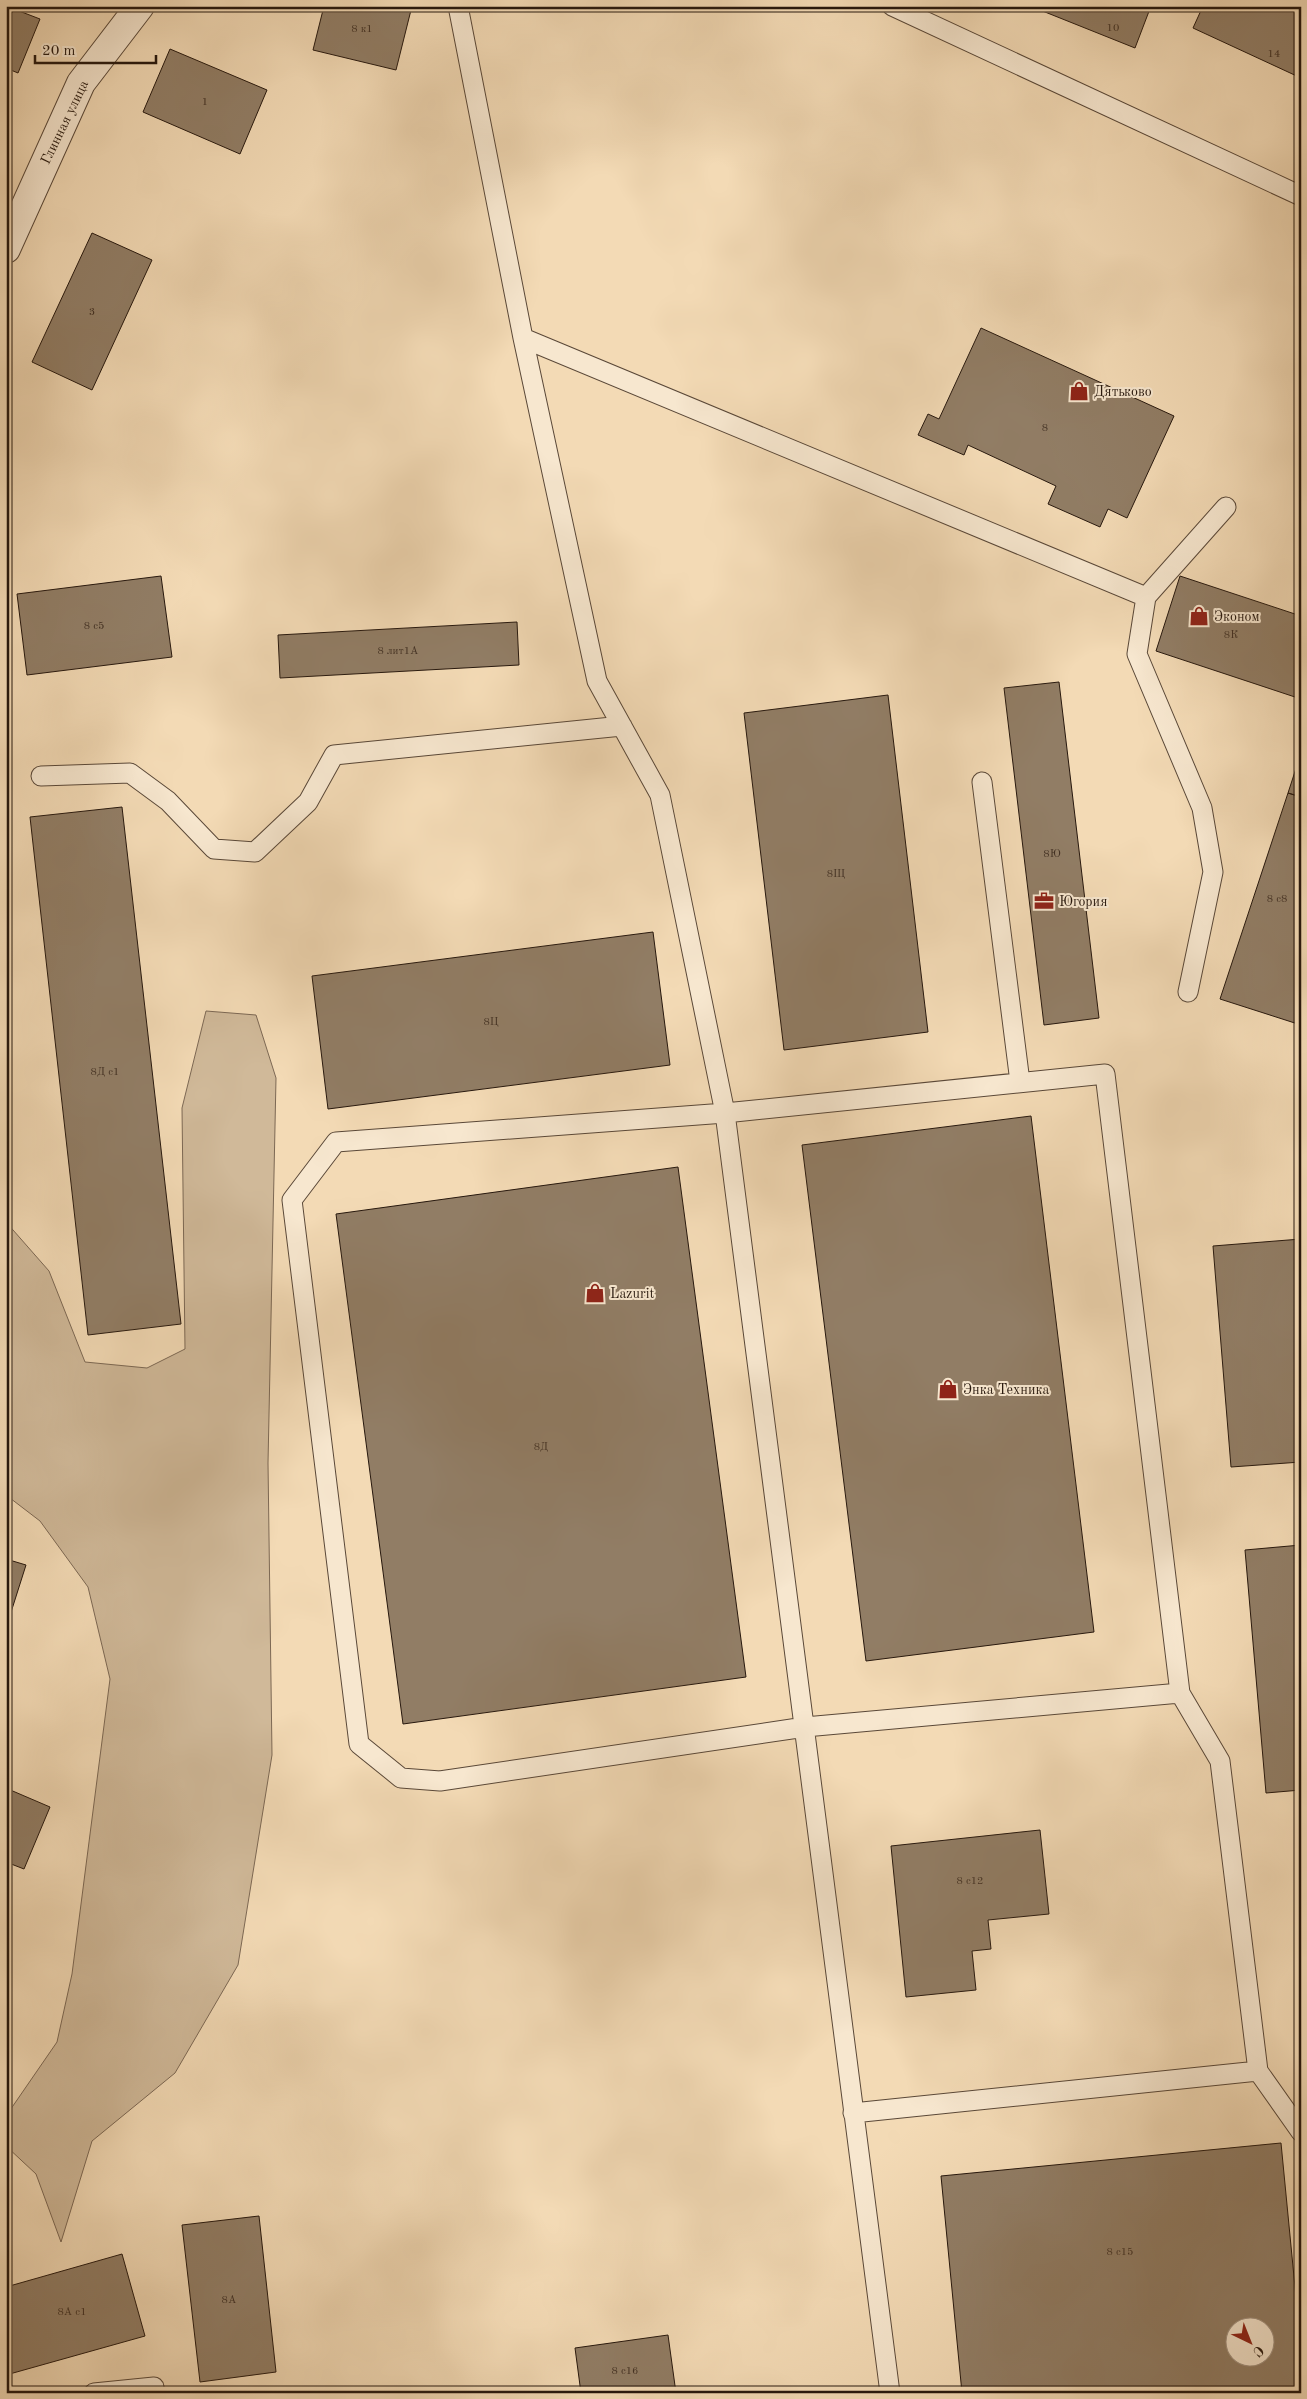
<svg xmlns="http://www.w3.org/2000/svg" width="1307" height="2399" font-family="'Old Standard TT',serif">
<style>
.green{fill:#d0b999;stroke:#7c6854}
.building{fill:#917d65;stroke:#27180e;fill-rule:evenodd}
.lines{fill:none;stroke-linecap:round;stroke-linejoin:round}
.lane-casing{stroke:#5a4838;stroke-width:21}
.street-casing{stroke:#5a4838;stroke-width:30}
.lane{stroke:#f7e7cf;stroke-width:19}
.street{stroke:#f7e7cf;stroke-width:28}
.labels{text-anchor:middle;stroke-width:4;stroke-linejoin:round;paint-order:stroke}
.number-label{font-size:11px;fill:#423124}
.street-label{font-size:14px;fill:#27180e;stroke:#f7e7cf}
.poi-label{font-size:14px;fill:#27180e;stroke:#f7e7cf;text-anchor:start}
</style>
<rect width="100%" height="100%" fill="#f3dab5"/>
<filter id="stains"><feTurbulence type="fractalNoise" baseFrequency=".004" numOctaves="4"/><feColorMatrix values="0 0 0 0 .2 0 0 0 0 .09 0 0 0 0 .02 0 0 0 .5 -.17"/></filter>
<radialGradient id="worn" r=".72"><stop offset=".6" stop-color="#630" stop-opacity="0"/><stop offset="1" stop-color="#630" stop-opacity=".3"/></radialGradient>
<path class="green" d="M206,1011L256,1015L276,1078L268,1463L272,1755L238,1965L175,2073L92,2141L61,2242L36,2174L6,2146V2116L57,2042L72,1974L110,1679L88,1587L40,1521L6,1495V1222L49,1271L85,1362L147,1368L185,1349L182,1108Z"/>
<path class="building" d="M6,6L40,19L18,73L6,68Z
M324,6H412L396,70L313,50Z
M1030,6H1151L1135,48Z
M1203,6H1301V78L1193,28Z
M170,49L267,90L240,154L143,112Z
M92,233L152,260L92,390L32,362Z
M981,328L1174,416L1127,518L1108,509L1100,527L1048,504L1056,486L968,445L964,455L918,435L928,414L939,419Z
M161,576L172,657L27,675L17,594Z
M1180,576L1301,616V699L1156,651Z
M517,622L519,665L280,678L278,635Z
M1059,682L1099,1018L1044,1025L1004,688Z
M888,695L928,1032L784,1050L744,713Z
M1301,753V797L1288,793Z
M1288,793L1301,797V1025L1220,999Z
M122,807L181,1324L88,1335L30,817Z
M653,932L670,1065L328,1109L312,976Z
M1031,1116L1094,1632L866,1661L802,1145Z
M678,1167L746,1677L403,1724L336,1214Z
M1301,1239V1462L1231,1467L1213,1246Z
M1301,1545V1790L1266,1793L1245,1550Z
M6,1559L26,1565L6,1628Z
M8,1789L50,1807L24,1869L6,1862Z
M1040,1830L1049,1914L988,1920L991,1949L972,1951L976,1990L906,1997L891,1846Z
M1281,2143L1301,2349V2393H962L941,2176ZM1234,2326H1264V2356H1234Z
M259,2216L276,2372L200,2382L182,2225Z
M122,2254L145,2336L6,2375V2287Z
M668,2335L676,2393H581L575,2348Z"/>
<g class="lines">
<defs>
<path id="lane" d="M458,6L523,338L597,681L660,795L725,1113L890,2393
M892,6L1301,196
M523,338L1146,597
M41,776L130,773L168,801L214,849L255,852L308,802L334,755L622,726
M982,782L1020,1082
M1188,992L1213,872L1202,808L1137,654L1146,597L1226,507
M1180,1693L805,1727L440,1781L401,1778L359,1744L292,1200L336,1142L725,1113L1105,1074L1180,1693L1220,1761L1258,2071L1301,2132
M853,2113L1258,2071
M94,2393L154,2387"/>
<path id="street" d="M6,249L81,83L140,6"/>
</defs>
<use href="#lane" class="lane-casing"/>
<use href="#street" class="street-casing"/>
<use href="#lane" class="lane"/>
<use href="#street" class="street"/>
</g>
<defs>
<symbol id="shop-bare" viewBox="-9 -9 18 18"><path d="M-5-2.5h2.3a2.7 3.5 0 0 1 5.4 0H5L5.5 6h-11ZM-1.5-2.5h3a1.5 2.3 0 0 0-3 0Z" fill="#8f2418" stroke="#f7e7cf" stroke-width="2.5" paint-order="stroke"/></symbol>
<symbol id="office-bare" viewBox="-9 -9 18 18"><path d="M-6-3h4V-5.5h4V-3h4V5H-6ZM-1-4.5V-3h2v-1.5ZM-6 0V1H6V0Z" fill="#8f2418" stroke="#f7e7cf" stroke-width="2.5" paint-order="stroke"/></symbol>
</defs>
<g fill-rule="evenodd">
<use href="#shop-bare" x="1065" y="377" width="28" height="28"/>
<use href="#shop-bare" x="1185" y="602" width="28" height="28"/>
<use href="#office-bare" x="1030" y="887" width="28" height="28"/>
<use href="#shop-bare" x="581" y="1279" width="28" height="28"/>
<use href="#shop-bare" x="934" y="1375" width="28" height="28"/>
</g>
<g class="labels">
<g class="number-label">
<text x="1113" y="31">10</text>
<text x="362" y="32">8 к1</text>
<text x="1274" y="57">14</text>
<text x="205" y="105">1</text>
<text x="92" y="315">3</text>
<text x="1045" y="431">8</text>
<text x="94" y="629">8 с5</text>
<text x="1231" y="638">8К</text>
<text x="398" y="654">8 лит1А</text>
<text x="1052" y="857">8Ю</text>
<text x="836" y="877">8Щ</text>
<text x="1277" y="902">8 с8</text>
<text x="491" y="1025">8Ц</text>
<text x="105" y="1075">8Д с1</text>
<text x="541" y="1450">8Д</text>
<text x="970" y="1884">8 с12</text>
<text x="1120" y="2255">8 с15</text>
<text x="229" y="2303">8А</text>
<text x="72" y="2315">8А с1</text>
<text x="625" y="2374">8 с16</text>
</g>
<g class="street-label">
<text transform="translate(64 122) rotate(-64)" y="5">Глинная улица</text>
</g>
<g class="poi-label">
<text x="1094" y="396">Дятьково</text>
<text x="1214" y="621">Эконом</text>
<text x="1059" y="906">Югория</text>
<text x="610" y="1298">Lazurit</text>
<text x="963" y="1394">Энка Техника</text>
</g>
</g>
<rect width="1307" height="2399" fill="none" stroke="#f3dab5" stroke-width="25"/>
<rect x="8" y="8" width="1292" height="2384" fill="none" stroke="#27180e" stroke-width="2.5"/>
<rect x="12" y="12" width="1282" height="2374" fill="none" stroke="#27180e"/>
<g transform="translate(1250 2342) rotate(137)"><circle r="24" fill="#f7e7cf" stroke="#a49482"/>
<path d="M0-4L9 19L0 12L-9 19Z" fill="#8f2418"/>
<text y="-8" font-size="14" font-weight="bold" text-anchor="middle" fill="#27180e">С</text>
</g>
<path d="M35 55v8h121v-8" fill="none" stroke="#27180e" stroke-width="2.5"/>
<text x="42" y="55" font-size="15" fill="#27180e" stroke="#f7e7cf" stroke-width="4" paint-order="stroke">20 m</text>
<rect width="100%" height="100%" filter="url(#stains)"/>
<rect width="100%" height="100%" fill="url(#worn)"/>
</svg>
